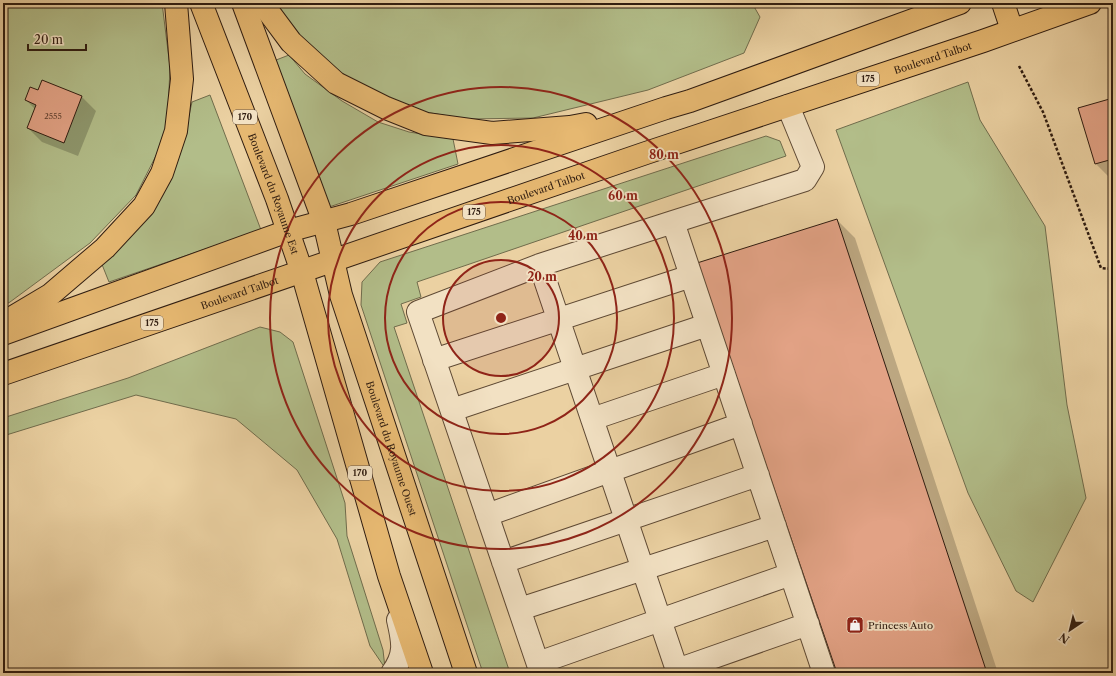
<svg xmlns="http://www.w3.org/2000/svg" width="1116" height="676" font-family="'Libre Caslon Text',serif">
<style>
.green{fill:#b2bd89;stroke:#706c4c}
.shadow{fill:#0003}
.building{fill:#e2a285;stroke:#2f1c10}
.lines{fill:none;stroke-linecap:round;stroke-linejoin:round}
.minor-casing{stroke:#5e4934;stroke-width:24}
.major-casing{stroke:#2f1c10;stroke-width:24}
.highway-casing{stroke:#2f1c10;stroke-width:24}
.path{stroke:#2f1c10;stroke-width:2.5;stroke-dasharray:3 2;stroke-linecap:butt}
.minor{stroke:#f2e1c3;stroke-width:22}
.major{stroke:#e6b871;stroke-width:22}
.highway{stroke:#e6b871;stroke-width:22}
.ring{fill:none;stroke:#8f2418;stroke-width:2}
.labels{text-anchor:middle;stroke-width:3.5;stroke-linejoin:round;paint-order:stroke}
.number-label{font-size:8px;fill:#5c3e2d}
.shield{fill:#f2e1c3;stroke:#6a5746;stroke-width:1}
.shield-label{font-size:9px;font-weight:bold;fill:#2f1c10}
.street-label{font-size:10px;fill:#2f1c10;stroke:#f2e1c3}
.poi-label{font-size:10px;fill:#2f1c10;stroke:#f2e1c3;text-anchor:start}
.centre{fill:#8f2418;stroke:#f2e1c3;stroke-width:2}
.ring-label{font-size:12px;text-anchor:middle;font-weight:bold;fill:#8f2418;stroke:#f2e1c3;stroke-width:3.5;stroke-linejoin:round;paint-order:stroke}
</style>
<rect width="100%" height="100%" fill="#ebd1a2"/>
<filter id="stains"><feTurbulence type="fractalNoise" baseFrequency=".005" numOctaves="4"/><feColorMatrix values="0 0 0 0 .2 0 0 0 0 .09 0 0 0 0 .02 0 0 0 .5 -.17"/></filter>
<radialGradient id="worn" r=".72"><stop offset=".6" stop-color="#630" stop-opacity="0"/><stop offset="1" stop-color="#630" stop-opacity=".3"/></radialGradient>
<path class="green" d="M3,3H162L170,67L167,134L136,195L90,243L10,302L3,306Z
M276,3H752L760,17L744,53L648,90L533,118L466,119L413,110L367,92L320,56L291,27Z
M289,55L305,74L342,101L378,122L409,132L453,139L458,164L320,210L271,62Z
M968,82L980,120L1045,226L1067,405L1086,498L1033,602L1016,591L968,493L836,130Z
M210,95L261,230L109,282L101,262L182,147L192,102Z
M766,136L780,141L786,156L417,282L421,297L401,304L407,323L394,327L510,673H483L361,305L362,282L380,262Z
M260,327L280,332L293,342L345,503L347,536L383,650L385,668L370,646L337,539L297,470L236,419L136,395L3,436V418L128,378Z"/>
<path class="shadow" d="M43,82L82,97L96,111L78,156L42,142L28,128L35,109L26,100L39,91Z
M1113,99V177L1110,178L1096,164Z
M837,220L855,238L998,673H838Z"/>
<path class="building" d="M42,80L82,96L64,143L27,128L36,105L25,100L30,87L38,90Z
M1113,98V159L1095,164L1078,108Z
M837,219L987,673H837L697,263Z"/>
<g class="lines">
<defs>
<path id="minor" d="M788,106L813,167L805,180L673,222L824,673
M540,265L678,673
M434,360L691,276
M452,410L707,325
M592,419L724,374
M487,515L741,424
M503,562L758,475
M520,609L775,526
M538,663L791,574
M677,670L808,624
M392,673C406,654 403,642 398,620
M541,673L418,312L540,265L673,222"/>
<g id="major">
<path id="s1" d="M201,3L277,199L302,272L389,576L422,673"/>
<path id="s2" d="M243,3L324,222L341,295L466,673"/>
</g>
<g id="highway">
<path d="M262,3L291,42L336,83L386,108L426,124L492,133L570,127L586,124"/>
<path d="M1003,3L1012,30"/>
<path d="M3,323L50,295L105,248L144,206L162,173L176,131L182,79L176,3"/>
<path d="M3,334L288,231L351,214L666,108L690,101L960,3"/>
<path id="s3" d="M3,374L646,153L983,41L1090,3"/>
</g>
</defs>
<use href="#minor" class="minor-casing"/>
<use href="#major" class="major-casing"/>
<use href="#highway" class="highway-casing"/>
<path class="path" d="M1019,66L1043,112L1101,268L1113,269"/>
<use href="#minor" class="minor"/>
<use href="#major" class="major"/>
<use href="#highway" class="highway"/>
</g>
<circle cx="501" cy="318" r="58" fill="#8f2418" fill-opacity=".12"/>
<g class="ring">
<circle cx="501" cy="318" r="58"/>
<circle cx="501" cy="318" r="116"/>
<circle cx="501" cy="318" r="173"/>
<circle cx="501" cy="318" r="231"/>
</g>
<defs>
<symbol id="shop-square" viewBox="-11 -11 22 22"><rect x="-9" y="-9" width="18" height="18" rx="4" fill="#8f2418" stroke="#f2e1c3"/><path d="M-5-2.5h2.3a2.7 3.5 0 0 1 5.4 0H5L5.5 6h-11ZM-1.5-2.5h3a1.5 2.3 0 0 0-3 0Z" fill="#fff"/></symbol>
</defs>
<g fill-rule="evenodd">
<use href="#shop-square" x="845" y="615" width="20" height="20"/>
</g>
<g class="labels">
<g class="number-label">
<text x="53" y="119">2555</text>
</g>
<g class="shield">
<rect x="857" y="72" width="22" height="14" rx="3"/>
<rect x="233" y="110" width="24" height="14" rx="3"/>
<rect x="463" y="205" width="22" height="14" rx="3"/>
<rect x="141" y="316" width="22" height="14" rx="3"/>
<rect x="348" y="466" width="24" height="14" rx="3"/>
</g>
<g class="shield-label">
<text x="868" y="82">175</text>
<text x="245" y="120">170</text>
<text x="474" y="215">175</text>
<text x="152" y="326">175</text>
<text x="360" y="476">170</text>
</g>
<g class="street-label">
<text dy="4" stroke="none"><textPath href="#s3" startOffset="982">Boulevard Talbot</textPath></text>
<text dy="4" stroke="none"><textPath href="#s3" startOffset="574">Boulevard Talbot</textPath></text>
<text dy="4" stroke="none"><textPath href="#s1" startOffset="204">Boulevard du Royaume Est</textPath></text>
<text dy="4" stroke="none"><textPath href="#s3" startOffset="250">Boulevard Talbot</textPath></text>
<text dy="4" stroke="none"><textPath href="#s2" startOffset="470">Boulevard du Royaume Ouest</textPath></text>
</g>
<g class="poi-label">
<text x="868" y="629">Princess Auto</text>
</g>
</g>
<circle cx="501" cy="318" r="6" class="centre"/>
<g class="ring-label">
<text x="664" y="159">80 m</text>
<text x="623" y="200">60 m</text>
<text x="583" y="240">40 m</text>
<text x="542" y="281">20 m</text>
</g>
<rect width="1116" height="676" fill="none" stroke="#ebd1a2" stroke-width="16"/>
<rect x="4" y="4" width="1108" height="668" fill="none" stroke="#2f1c10" stroke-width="2"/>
<rect x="8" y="8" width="1100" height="660" fill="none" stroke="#2f1c10"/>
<g transform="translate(1070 630) rotate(215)" stroke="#f2e1c3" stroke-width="3" paint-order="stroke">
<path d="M0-3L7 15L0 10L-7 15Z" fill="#2f1c10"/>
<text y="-6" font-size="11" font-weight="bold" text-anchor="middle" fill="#2f1c10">N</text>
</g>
<path d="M28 44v6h58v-6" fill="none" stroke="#2f1c10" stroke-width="2"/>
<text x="34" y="44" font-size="12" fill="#2f1c10" stroke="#f2e1c3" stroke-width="3" paint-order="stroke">20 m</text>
<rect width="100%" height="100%" filter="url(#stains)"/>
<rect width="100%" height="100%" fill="url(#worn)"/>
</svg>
